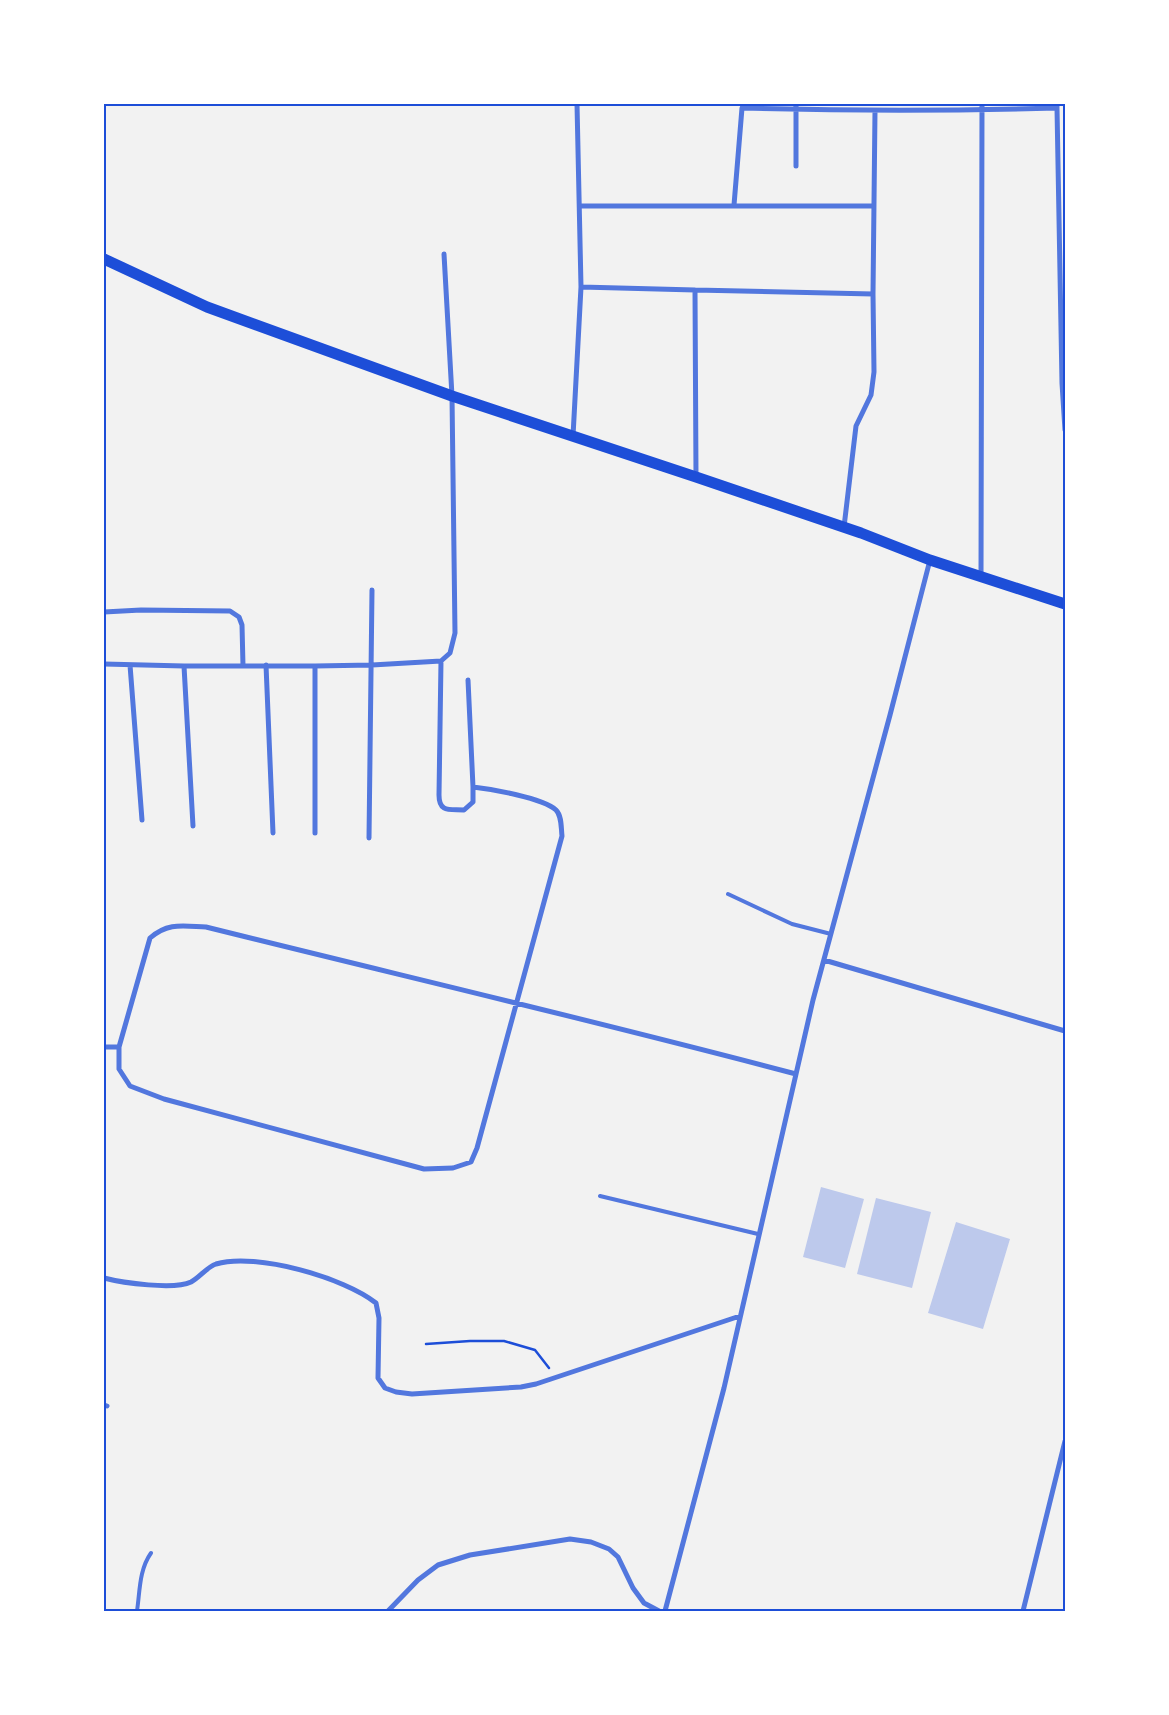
<svg xmlns="http://www.w3.org/2000/svg" width="1169" height="1715" font-family="Quicksand,sans-serif">
<style>
.building{fill:#bdc9ec}
.lines{fill:none;stroke-linecap:round;stroke-linejoin:round}
.path{stroke:#1d4ed8;stroke-width:2.5}
.service{stroke:#5277de;stroke-width:4}
.minor{stroke:#5277de;stroke-width:5}
.primary{stroke:#1d4ed8;stroke-width:11}
.neatline{fill:none;stroke:#1d4ed8;stroke-width:2}
</style>
<rect width="100%" height="100%" fill="#f2f2f2"/>
<path class="building" d="M821,1187L864,1199L845,1268L803,1257Z
M876,1198L931,1212L912,1288L857,1274Z
M956,1222L1010,1239L983,1329L928,1313Z"/>
<g class="lines">
<path class="path" d="M426,1344L470,1341H504L535,1350L549,1368"/>
<path class="service" d="M728,894L792,924L831,934
M600,1196L758,1234
M137,1611C140,1591 139,1570 151,1553"/>
<path class="minor" d="M796,104V166
M1057,108L1062,383L1065,430
M734,205L742,108C847,111 952,111 1057,108V104
M580,206H873
M444,254L452,396L455,633L450,653L441,661L439,795C439,813 450,809 464,810L473,802V787
M581,287L695,290
M573,436L581,287L577,104
M696,477L695,290L873,294
M844,527L856,426L871,395L874,372L873,294L875,111
M981,576L982,104
M104,612L141,610L230,611L239,617L242,625L243,666
M104,664L184,666H315L372,665L441,661
M130,665L142,820
M266,665L273,833
M184,666L193,826
M315,833V666
M369,838L372,590
M824,960L1065,1031
M104,1047H119V1069L130,1086L164,1099L424,1169L453,1168L471,1162L477,1148L562,836C561,828 562,816 556,810C543,798 491,789 473,787L468,680
M119,1047L150,938C168,922 183,926 206,927C403,976 600,1022 796,1074
M104,1278C123,1283 174,1290 191,1282C200,1277 207,1267 216,1264C256,1252 345,1278 376,1303L379,1318L378,1378L385,1388L396,1392L412,1394L521,1387L536,1384L740,1316
M104,1405L107,1406
M388,1611L418,1580L438,1565L470,1555L570,1539L591,1542L609,1549L618,1557L633,1588L644,1603L659,1611
M665,1611L724,1388L813,1000L890,715L930,560
M1023,1611L1065,1441"/>
<path class="primary" d="M104,259L207,307L452,396L696,477L861,533L930,560L1065,604"/>
</g>
<rect width="1169" height="1715" fill="none" stroke="#ffffff" stroke-width="210"/>
<rect x="105" y="105" width="959" height="1505" class="neatline"/>
</svg>
